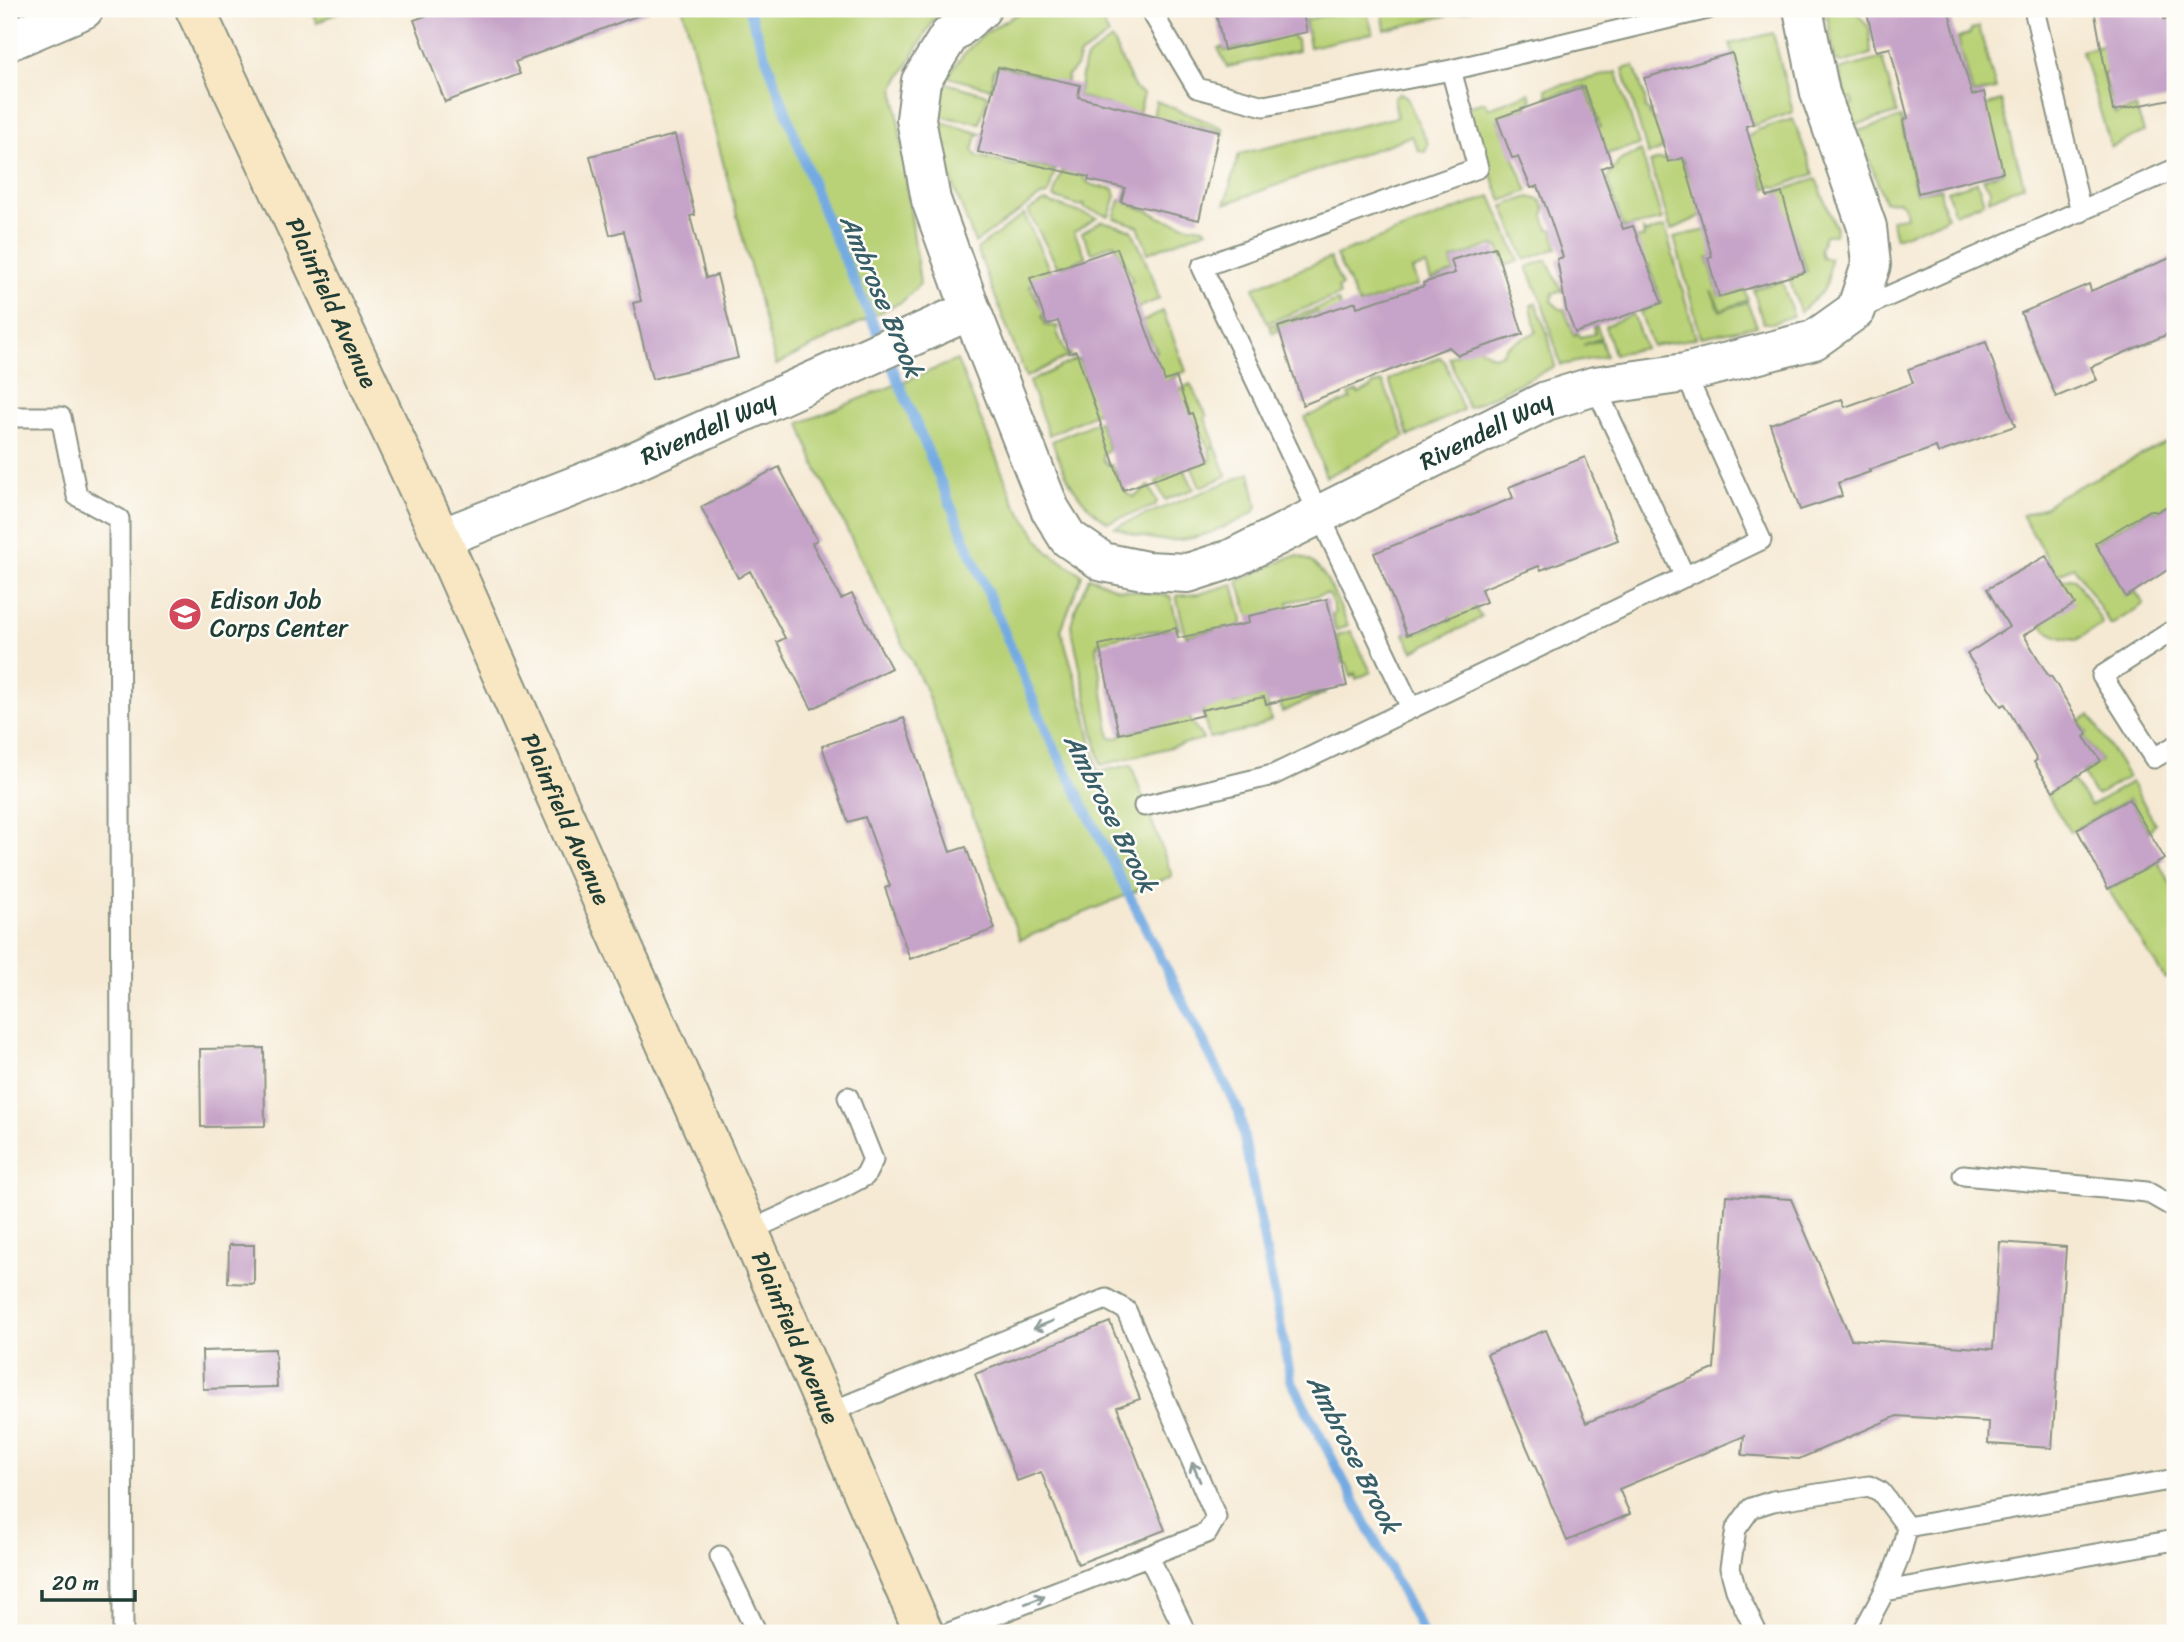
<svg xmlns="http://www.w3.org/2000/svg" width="2184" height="1642" font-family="Sriracha,sans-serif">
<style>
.green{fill:#b9d277;stroke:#6c8856;stroke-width:2}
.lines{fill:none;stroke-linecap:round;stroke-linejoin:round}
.stream{stroke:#73aae2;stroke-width:10}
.building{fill:#c6a3c8}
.service-casing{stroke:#8a9384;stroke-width:23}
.minor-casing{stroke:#8a9384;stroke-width:42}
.secondary-casing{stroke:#8a9384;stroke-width:42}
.service{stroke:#fff;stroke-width:19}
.minor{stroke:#fff;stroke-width:38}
.secondary{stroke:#f9e7c3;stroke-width:38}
.oneway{stroke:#8f9e9a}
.labels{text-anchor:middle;stroke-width:5;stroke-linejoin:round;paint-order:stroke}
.street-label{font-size:24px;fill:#1f3d34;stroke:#fdfcf7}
.poi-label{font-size:24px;fill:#1f3d34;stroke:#fdfcf7;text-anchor:start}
.water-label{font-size:26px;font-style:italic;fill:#385e68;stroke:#fdfcf7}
</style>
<rect width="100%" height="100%" fill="#fdfcf7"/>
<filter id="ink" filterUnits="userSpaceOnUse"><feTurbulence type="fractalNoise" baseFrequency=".0143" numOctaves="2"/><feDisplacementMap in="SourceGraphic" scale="14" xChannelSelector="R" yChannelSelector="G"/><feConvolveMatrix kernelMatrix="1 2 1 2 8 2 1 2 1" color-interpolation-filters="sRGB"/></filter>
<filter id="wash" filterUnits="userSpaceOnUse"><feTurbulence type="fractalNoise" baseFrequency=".00686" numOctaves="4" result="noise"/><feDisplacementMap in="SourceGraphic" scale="28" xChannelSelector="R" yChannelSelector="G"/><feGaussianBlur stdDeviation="1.57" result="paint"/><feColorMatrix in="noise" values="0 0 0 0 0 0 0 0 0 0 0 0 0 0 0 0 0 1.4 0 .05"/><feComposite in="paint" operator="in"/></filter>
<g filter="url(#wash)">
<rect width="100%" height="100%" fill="#f5e9d3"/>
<path class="green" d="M311,9H344L317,23Z
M683,9H940L894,88L920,284L903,301L776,365Z
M1028,9H1096L1109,35L1080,55L1076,67L1068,75L1064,93L1041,76L1000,66L998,69H994L991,89L948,77C968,42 992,26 1028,9Z
M1353,9H1366L1373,33L1310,47L1305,20Z
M1382,9H1471V10L1385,30Z
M1826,9H1854L1869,28L1871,54L1842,63L1835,61Z
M1291,26L1294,39H1297L1298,51L1227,67L1218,48L1222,47L1225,51L1267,41Z
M1979,27L1996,89L1973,94L1958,38L1970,34L1971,30Z
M1773,33L1793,112L1753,126L1730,44Z
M1112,40L1135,89L1144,94L1137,120L1110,105L1078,96C1088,58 1074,64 1112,40Z
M2105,45L2112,71L2103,74L2115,114L2136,108L2144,132L2111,147L2082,51Z
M1882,58L1897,113L1855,125L1848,105L1853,104L1852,99L1846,100L1839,70Z
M1634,66L1645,97L1646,110L1651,111L1649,115L1653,120H1670L1677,141L1662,144V149L1648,155L1623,69Z
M1617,72L1639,145L1598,156L1591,132L1600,126L1585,86L1548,97L1546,89Z
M946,83L988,95L980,123L938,116L940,99Z
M1400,93L1406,96L1428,144L1425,152L1419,151L1411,136L1225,204L1239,154L1397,117L1394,97Z
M1529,93L1532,101L1527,103V107L1497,118L1528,191L1502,201L1463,108L1485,102L1489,108Z
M1156,101L1223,128L1224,135H1221V131L1179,120L1175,130L1152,124Z
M2001,101L2024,185L1989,200L1990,190L1983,179L2003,172L1978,108Z
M1901,118L1916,193L1941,189V200L1947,217L1943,220L1896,238L1891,219L1906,217L1904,205L1899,201L1885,202L1858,131Z
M1793,119L1814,174L1778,187L1772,186L1766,189L1747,138L1757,130Z
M938,121L981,134L977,135L973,151L977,156L1017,166L1021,161L1029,162V165L1055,170L1048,195L1041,196L975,243L940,150Z
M1641,151L1662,220L1624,228L1607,179L1620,160Z
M1682,158L1703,215L1671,230L1650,163L1656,160Z
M1065,170L1082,173C1085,188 1100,186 1114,189L1116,196L1109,216L1084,208V204L1080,206L1053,197L1061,173Z
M1816,179L1836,228L1835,235H1825L1820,249L1822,258L1830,259C1829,291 1823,292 1800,312L1789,277L1807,271L1777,192Z
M1977,182L1984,202L1955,214L1947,191Z
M1491,196L1519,261L1505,266L1498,247L1492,245L1451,260L1454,272L1431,280L1426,265L1412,270L1418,285L1359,305L1336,255Z
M1529,197L1540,200L1545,209L1544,216L1548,229L1553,230L1557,248L1525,260L1503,206Z
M1120,200L1151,212L1161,218L1189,226L1204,227L1207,230L1148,253L1138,226L1114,218Z
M1045,201L1097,218L1074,232L1086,257L1067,265L1057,266L1028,211Z
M1024,214L1051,273L1030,286L1045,315L1042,316L1046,326H1057V332L1066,353L1071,355L1026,377L977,249Z
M1102,221L1132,230L1153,278L1159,299L1136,309L1124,286L1133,281L1114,243L1092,253L1082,233Z
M1665,227L1696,338L1652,346L1640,312L1662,303L1649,265L1639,268L1629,241L1644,237L1643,231L1645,233Z
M1707,230L1715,256L1708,258L1719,296L1744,289L1748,300L1721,310L1711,290L1720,311L1747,302L1757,326L1701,337L1674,237Z
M1330,258L1342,286L1338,288L1340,295L1267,323L1254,287Z
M1547,260L1562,291L1553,293L1552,302L1560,309H1564L1574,335L1578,333L1580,337L1595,334L1594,327L1597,326L1601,338L1583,345L1601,340L1606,356L1561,365L1542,302L1527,267Z
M1782,281L1793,316L1773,323H1763L1753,289Z
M1338,301L1343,313L1321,319L1317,312L1277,328L1278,331L1273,333L1269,326Z
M1536,303L1548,335L1555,366L1468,408L1449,357L1478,347L1492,356L1502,354L1506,347L1536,332L1531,305Z
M1163,311L1186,371L1164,383L1149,356L1157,351L1142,322Z
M1633,314L1645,348L1614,354L1605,326Z
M1440,357L1445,362L1463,410L1409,436L1389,380Z
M957,360L1015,504L1047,551L1082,575L1061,630L1084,708L1098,772L1131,765L1172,876L1020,940L924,686L815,465L800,423Z
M1074,360H1079L1098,410L1093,415L1049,435L1029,382Z
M1383,382L1405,437L1326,477L1305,417L1351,399L1349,394L1357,391L1358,394L1371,388L1372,385Z
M1190,384L1207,416L1205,418L1215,444L1212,447L1216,448L1227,476L1200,487L1191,466L1211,460L1209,448L1192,416L1182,419L1172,394Z
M1099,421L1109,450L1103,453V460L1108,465H1112L1127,494L1134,497L1149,486L1157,502L1155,506L1108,522C1077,503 1064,474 1052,441Z
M2175,438V501L2157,512L2150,510L2096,542L2126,596L2136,592L2144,604L2111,625L2074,567L2057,575L2022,515L2045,507L2057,497Z
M1183,467L1194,489L1165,500L1156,482Z
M1250,473L1257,506L1255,511C1246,518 1236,522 1226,526C1186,545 1155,545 1115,527Z
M1298,556C1326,562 1336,601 1348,625L1336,631L1332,614L1335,613L1330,595L1325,594L1288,602L1289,610L1252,627L1238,581L1290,557Z
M1089,577L1118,589L1170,596L1179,629L1140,632L1099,642L1096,648L1110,737L1119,738L1121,734L1164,722L1187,705L1191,721L1203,739L1101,765L1071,625L1076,607Z
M2070,578L2075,579L2102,622L2101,625L2076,640C2063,639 2048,635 2041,624L2061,581Z
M1233,584L1242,619L1241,626L1217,636L1215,630L1186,636L1176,596L1199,594Z
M1469,597L1478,613L1482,616L1472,623L1413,651L1404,634L1406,632L1415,634L1451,619L1442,607Z
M1351,631L1371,672L1356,679L1355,673L1351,677L1347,663H1343L1337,636Z
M1305,687L1308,696L1327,692L1282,712L1279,693Z
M1265,695L1271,720L1252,729L1209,738L1201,703L1231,696L1233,704Z
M2090,715L2128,777L2097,795L2093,792L2083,772L2101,761L2084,737L2087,733L2079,721Z
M2071,779L2091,806L2131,782L2155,823L2149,832L2129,799L2070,832L2047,795Z
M2158,862L2175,891V973L2165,979L2108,889Z"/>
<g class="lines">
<path class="stream" d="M748,9L824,214L882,343
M888,357L1048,735L1239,1112L1291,1380L1423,1633"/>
</g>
<g id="blocks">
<path class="building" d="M444,9H650V11L515,62L520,74L445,102L414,20Z
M1215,9H1302L1307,32L1224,50Z
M1866,9H1948L1972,95L1984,92L2003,172L1918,193L1903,121L1908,118L1890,48L1876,51Z
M2094,9H2162L2164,19L2175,17V98L2113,111Z
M1732,53L1753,124L1746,126L1767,197L1782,193L1805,272L1719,297L1708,258L1712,256L1683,158L1668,162L1644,78Z
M998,67L1080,85L1078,97L1219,131L1199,220L1121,202L1125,188L1088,180L1089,177L978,152Z
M1584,87L1612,164L1601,168L1623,229L1633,226L1662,303L1575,333L1566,309L1557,259L1563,257L1551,221L1538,186L1531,188L1518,157L1512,158L1497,118Z
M675,135L695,215L690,216L706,278L717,275L738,358L652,379L633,303L641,301L624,231L610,235L590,156Z
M1495,247L1523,334L1458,355L1449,347L1303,405L1278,327L1356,302L1357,307L1424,286L1423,283L1455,273L1451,260Z
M1117,248L1165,381L1176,377L1189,414L1192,413L1209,461L1123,490L1076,351L1069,353L1058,321L1047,325L1030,278Z
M2175,256V331L2091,367L2097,380L2056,397L2021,313L2089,284L2091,291Z
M1986,342L2015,426L1938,453L1936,447L1869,470L1870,472L1838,483L1842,496L1800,510L1770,424L1842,399L1845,407L1913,383L1908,369Z
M1585,457L1618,540L1541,570L1539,566L1481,589L1486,602L1407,635L1374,553L1513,498L1509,487Z
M779,467L817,540L812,543L841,599L852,594L891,668L812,709L777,642L785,638L750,571L738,578L701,507Z
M2175,501V565L2126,597L2095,543L2150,510L2157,512Z
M2046,556L2075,604L2024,635L2049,677L2051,676L2087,734L2084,737L2101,761L2053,791L2034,762L2037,760L2005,704L2001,706L1967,654L2009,627L1987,589Z
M1327,599L1347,686L1266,704L1264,697L1201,710L1203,715L1119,734L1099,645L1176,628L1178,638L1249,623L1248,616Z
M904,718L950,852L966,847L995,929L910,959L885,888L890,886L865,817L848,822L822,746Z
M2129,799L2165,859L2108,889L2077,829Z
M264,1048L265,1126L201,1127L200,1049Z
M1726,1195L1791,1199L1851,1339L1993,1349L2000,1242L2066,1247L2052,1448L1988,1444L1989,1422L1897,1416L1799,1459L1742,1455L1744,1436L1619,1489L1630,1514L1567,1541L1487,1354L1546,1330L1586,1423L1714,1369Z
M229,1245H254V1284L228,1283Z
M1110,1322L1140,1399L1117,1407L1165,1530L1078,1564L1041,1472L1017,1481L975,1374Z
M275,1349L277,1387L203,1389L202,1351Z"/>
</g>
</g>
<g filter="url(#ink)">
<use href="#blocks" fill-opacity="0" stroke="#8a9384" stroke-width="2"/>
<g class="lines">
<defs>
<path id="service" d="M1150,9L1197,88L1264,106L1451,70L1708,9
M2034,9L2081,212
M1857,310L2175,169
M1595,386L1685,577
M9,417H61L77,496L119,519L123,1633
M2175,629L2102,676L2154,758L2175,746
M1411,708L1202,267L1478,168L1451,70
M1144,806L1273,775L1761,540L1685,373
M1963,1175L2147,1192L2175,1208
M749,1231L841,1189L865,1176L873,1160L848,1097
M828,1413L1106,1299L1126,1310L1216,1517L1207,1533L949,1633
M1907,1527L2175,1479
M720,1556L757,1633
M1149,1557L1186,1633
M1885,1591L2175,1540
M1757,1633L1736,1590L1730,1568L1736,1529L1751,1508L1773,1501L1869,1486L1881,1492L1907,1527C1900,1567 1881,1598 1862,1633"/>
<g id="minor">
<path id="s1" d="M981,9L949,36L921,81L916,119L931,200L971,310L1050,509L1068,538L1103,562L1147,571L1188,573L1231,559L1546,401L1595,386L1685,373L1814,340L1856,310L1871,265L1867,227L1820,93L1803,9"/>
<path d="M9,41L84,9"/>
<path id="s2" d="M441,538L613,471L971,310"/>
</g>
<g id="secondary">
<path id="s3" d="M195,9L441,538L749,1231L924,1633"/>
</g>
</defs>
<use href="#service" class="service-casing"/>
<use href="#minor" class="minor-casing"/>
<use href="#secondary" class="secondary-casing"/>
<use href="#service" class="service"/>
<use href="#minor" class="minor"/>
<use href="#secondary" class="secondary"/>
</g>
<defs><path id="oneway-shaft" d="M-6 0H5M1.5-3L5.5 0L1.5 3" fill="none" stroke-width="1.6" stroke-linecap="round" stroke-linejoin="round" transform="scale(1.75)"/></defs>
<g class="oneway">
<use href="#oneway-shaft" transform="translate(1043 1325) rotate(158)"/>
<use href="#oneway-shaft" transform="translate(1196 1472) rotate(-113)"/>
<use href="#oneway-shaft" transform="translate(1035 1600) rotate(-21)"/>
</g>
</g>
<defs>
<symbol id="university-disc" viewBox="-11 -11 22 22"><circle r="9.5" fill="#d1495b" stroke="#fdfcf7"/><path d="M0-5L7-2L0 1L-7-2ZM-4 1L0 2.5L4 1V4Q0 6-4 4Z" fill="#fff"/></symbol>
</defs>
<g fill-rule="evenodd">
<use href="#university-disc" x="166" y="595" width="38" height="38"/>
</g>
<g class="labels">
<g class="street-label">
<text dy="8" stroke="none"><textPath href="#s3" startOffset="324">Plainfield Avenue</textPath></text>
<text dy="8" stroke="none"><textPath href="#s2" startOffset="289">Rivendell Way</textPath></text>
<text dy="8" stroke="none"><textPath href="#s1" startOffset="1040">Rivendell Way</textPath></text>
<text dy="8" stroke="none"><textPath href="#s3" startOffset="891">Plainfield Avenue</textPath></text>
<text dy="8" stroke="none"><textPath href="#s3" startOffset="1458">Plainfield Avenue</textPath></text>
</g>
<g class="poi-label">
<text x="210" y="608">Edison Job<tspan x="210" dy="28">Corps Center</tspan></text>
</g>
<g class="water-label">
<text transform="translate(882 296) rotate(67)" y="9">Ambrose Brook</text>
<text transform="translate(1111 813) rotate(63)" y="9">Ambrose Brook</text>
<text transform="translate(1354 1454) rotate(63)" y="9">Ambrose Brook</text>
</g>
</g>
<rect width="2184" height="1642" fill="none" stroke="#fdfcf7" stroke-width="35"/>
<path d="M42 1590v10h93v-10" fill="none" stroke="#1f3d34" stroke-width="3.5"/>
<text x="52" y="1590" font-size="21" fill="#1f3d34" stroke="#fdfcf7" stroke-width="5" paint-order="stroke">20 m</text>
</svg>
